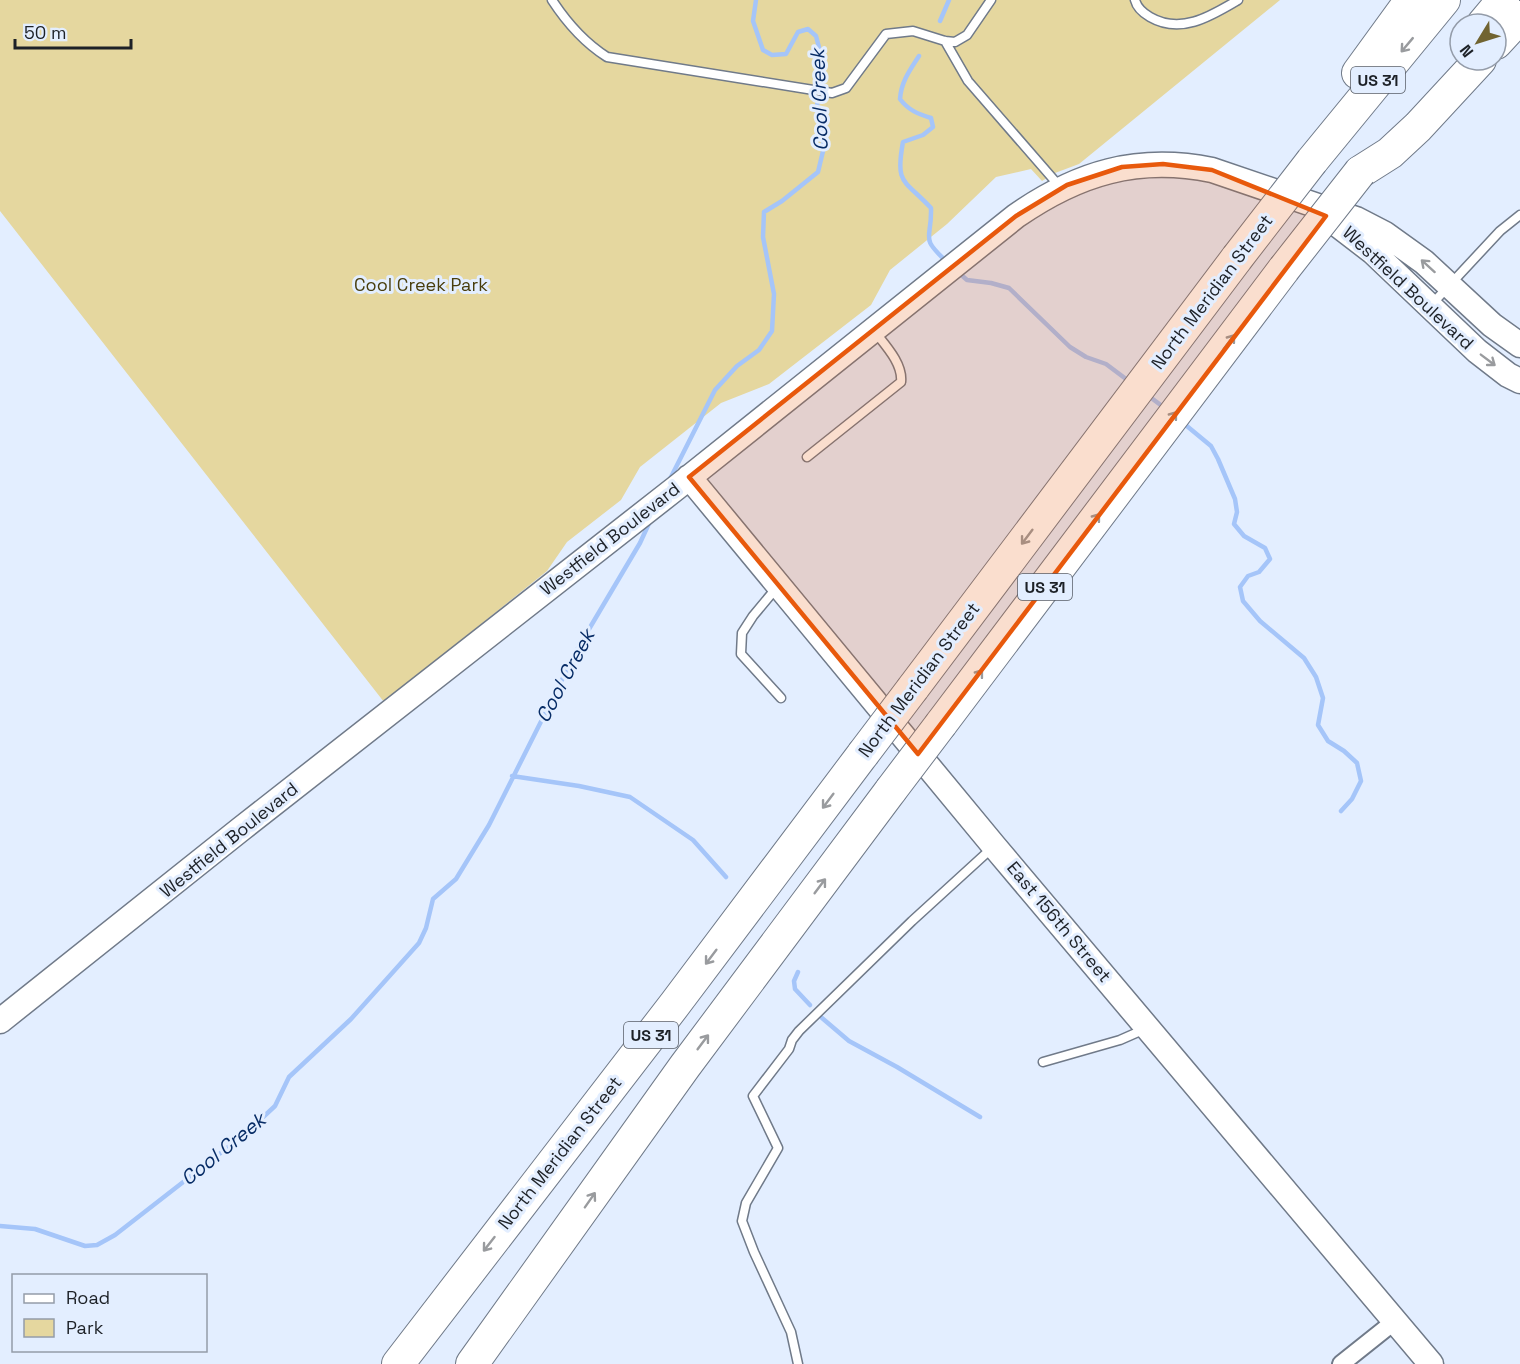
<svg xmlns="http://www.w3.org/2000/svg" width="1520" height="1364" font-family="'Space Grotesk',sans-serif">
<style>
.green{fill:#e5d79f}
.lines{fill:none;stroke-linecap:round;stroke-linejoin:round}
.stream{stroke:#a5c5f9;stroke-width:4.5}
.lane-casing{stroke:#707a89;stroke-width:11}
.street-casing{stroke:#707a89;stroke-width:20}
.secondary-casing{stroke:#707a89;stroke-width:27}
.highway-casing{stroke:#707a89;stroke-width:34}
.lane{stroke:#fff;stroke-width:8}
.street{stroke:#fff;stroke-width:16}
.secondary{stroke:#fff;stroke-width:24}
.highway{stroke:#fff;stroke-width:32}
.highway-bridge-casing{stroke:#707a89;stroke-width:34;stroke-linecap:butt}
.highway-bridge{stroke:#fff;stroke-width:32}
.oneway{stroke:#999b9e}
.marked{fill:#e8590c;fill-opacity:0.2;stroke:#e8590c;stroke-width:4.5;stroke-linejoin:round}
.labels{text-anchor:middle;stroke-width:6;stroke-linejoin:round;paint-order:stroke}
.shield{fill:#e3eeff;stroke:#585e68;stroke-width:1.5}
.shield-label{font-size:16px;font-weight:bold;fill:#1d2127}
.park-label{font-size:18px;fill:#483d0c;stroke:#e3eeff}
.street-label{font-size:18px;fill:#1d2127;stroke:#e3eeff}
.water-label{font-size:20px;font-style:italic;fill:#072c66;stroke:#e3eeff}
</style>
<rect width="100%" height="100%" fill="#e3eeff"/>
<path class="green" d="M0,0H1280L1079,164L1055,173L1042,181L1031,169L996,177L947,224L890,270L871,305L769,384L721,403L640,467L621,500L567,542L547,571L384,702L0,211Z"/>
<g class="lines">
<path class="stream" d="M940,21L949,0
M919,56C910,70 901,82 900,99C908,110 918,114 931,118L933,127L923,135L903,142C895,185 904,179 931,208C932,241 919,236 947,262
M958,272L967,280L991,283L1009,288L1070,347L1086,357L1106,364L1130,382
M1146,394L1166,409
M1182,422L1211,446L1218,459L1235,499L1237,512L1234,524L1244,536L1265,548L1270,559L1259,572L1248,576L1240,587L1243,601L1260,621L1304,658L1316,677L1323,698L1318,725L1328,741L1344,751L1357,763L1361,781L1352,799L1341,811
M670,479L715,390L737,366L759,350L772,331L774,294L763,237L764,212L782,201L818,172L824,147L817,110L820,51L816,36L808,29L798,32L786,54L772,55L763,50L753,21L756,0
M512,776L579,786L630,797L693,840L726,877
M798,972L794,981L795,989L810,1005
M822,1018L849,1041L897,1067L980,1117
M0,1226L35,1229L85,1246L97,1245L115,1235L245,1134L275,1106L289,1077L351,1019L419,943L426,928L433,899L456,879L489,825L579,646L640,543L651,519"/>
<defs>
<path id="lane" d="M552,0C567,23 585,43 607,57L832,93L846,88L886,34L913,31L945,41L955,42L967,35L991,0
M1135,0C1137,8 1143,13 1150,17C1181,35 1211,16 1238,0
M945,41L968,81L1061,188
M1432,304L1500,231L1520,215
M807,457L901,382C903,364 886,346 875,332
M778,586L753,616L742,633L741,654L781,698
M1043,1062L1120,1040L1145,1029
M798,1364L791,1332L754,1252L742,1221L746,1203L778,1148L753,1096L789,1049L792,1040L799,1031L912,921L992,848"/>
<path id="street" d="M1341,1364L1395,1321"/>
<path id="secondary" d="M1330,219L1373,252L1477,351L1508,375L1520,381
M689,477L994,846L1431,1364
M0,1021L241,829L676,488L1016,216C1078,173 1137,155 1212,170L1356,219L1385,234L1424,262L1492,325L1520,345"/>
<path id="highway" d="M1483,24L1503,0
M1496,43L1520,17
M1358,73L1411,0
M1312,161L1444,0
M1360,172L1390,153L1418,127L1480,60
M913,688L1237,258
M941,724L1284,269
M398,1364L675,1004L863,754
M472,1364L685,1066L891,790"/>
</defs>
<use href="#lane" class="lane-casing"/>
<use href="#street" class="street-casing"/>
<use href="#secondary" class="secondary-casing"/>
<use href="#highway" class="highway-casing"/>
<use href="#lane" class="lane"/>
<use href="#street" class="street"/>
<use href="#secondary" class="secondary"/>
<use href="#highway" class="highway"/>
<defs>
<path id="highway-bridge" d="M1237,258L1312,161
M1284,269L1360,172
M863,754L913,688
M891,790L941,724"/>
</defs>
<use href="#highway-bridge" class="highway-bridge-casing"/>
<use href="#highway-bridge" class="highway-bridge"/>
</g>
<defs><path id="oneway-shaft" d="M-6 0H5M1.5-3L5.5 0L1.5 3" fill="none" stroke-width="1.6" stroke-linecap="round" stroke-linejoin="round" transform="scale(1.5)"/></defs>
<g class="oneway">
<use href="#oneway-shaft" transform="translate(1407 45) rotate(130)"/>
<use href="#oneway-shaft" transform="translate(1428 266) rotate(-138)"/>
<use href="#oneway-shaft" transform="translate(1229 342) rotate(-53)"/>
<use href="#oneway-shaft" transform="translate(1488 360) rotate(37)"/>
<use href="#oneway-shaft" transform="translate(1171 419) rotate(-53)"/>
<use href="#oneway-shaft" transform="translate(1094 521) rotate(-53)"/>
<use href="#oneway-shaft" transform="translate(1027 537) rotate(127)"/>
<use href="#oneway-shaft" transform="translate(977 677) rotate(-53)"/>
<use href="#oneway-shaft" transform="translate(828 801) rotate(127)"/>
<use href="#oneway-shaft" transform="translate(820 886) rotate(-53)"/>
<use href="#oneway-shaft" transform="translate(711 957) rotate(127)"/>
<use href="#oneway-shaft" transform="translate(703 1042) rotate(-53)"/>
<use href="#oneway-shaft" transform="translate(590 1200) rotate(-55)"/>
<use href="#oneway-shaft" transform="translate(489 1244) rotate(128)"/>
</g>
<path class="marked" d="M1163,164L1212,170L1326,216L918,754L689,477L1016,216L1067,185L1122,167Z"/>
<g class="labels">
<g class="shield">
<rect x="1351" y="67" width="54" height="26" rx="4.5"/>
<rect x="1018" y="574" width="54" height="26" rx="4.5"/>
<rect x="624" y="1022" width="54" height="26" rx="4.5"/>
</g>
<g class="shield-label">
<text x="1378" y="86">US 31</text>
<text x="1045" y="593">US 31</text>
<text x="651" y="1041">US 31</text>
</g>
<g class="park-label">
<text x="421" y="291">Cool Creek Park</text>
</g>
<g class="street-label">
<text transform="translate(1408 288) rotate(43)" y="6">Westfield Boulevard</text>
<text transform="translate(1212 292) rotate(-53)" y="6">North Meridian Street</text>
<text transform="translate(610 539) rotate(-38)" y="6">Westfield Boulevard</text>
<text transform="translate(919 680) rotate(-53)" y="6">North Meridian Street</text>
<text transform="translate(229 840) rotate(-39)" y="6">Westfield Boulevard</text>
<text transform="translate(1059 922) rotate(50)" y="6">East 156th Street</text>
<text transform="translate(560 1153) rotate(-52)" y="6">North Meridian Street</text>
</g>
<g class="water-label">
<text transform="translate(819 100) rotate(-92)" y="7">Cool Creek</text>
<text transform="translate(565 676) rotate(-62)" y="7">Cool Creek</text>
<text transform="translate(223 1149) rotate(-39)" y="7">Cool Creek</text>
</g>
</g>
<rect x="12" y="1274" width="195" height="78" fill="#e3eeff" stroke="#949ca9" stroke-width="1.5"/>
<rect x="24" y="1294" width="30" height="9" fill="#ffffff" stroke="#949ca9" stroke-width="1.5"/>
<text x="66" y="1304" font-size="18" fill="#1d2127">Road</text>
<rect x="24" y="1319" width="30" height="18" fill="#e5d79f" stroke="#949ca9" stroke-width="1.5"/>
<text x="66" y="1334" font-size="18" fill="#1d2127">Park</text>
<g transform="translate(1478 42) rotate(232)"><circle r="28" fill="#e3eeff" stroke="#949ca9" stroke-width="1.5"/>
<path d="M0-4.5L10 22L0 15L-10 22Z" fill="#716431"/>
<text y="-9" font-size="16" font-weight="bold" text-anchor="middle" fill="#1d2127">N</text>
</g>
<path d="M15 39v9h116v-9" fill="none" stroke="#1d2127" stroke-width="3"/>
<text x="24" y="39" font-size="18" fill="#1d2127" stroke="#e3eeff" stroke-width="4.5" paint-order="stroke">50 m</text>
</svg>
